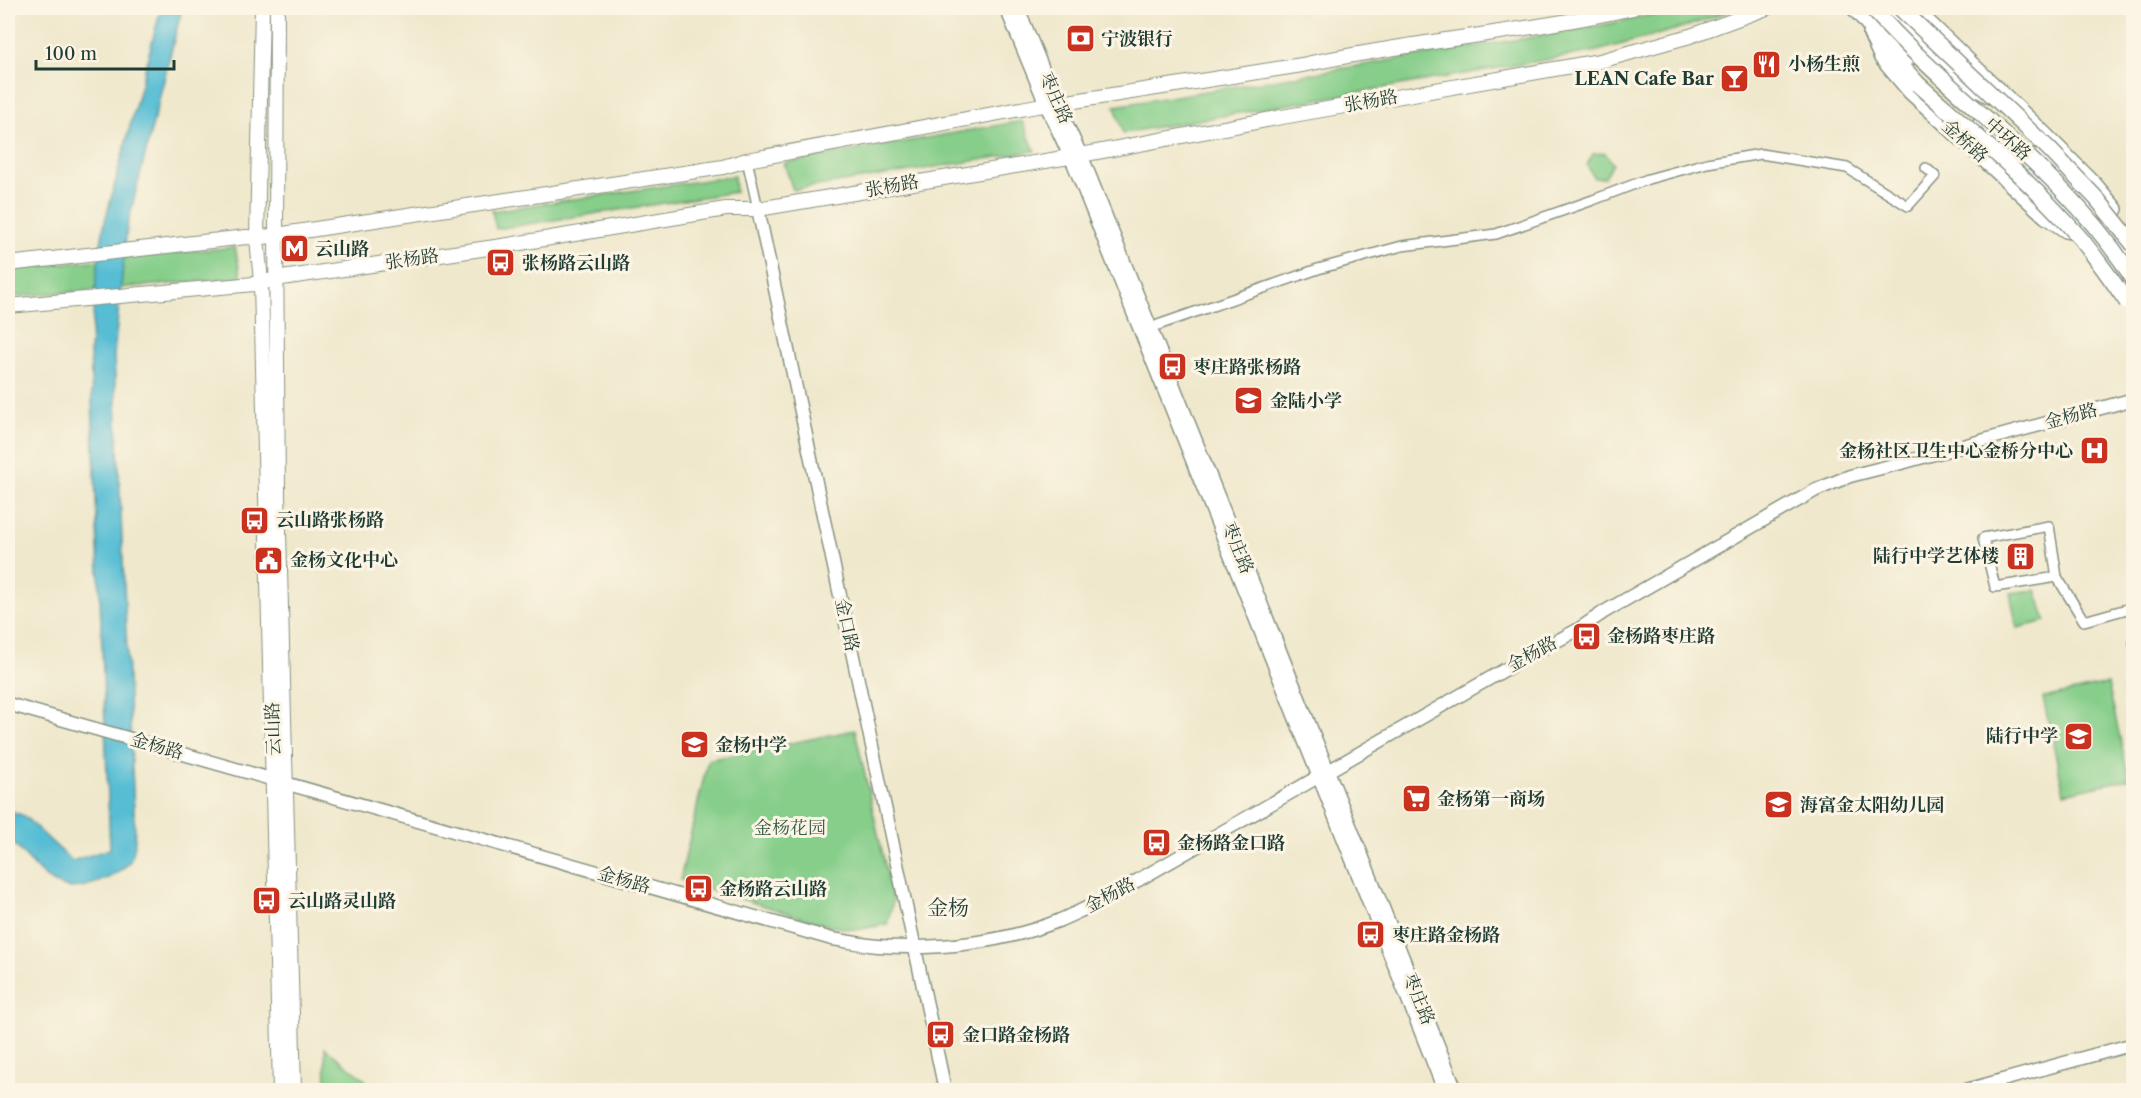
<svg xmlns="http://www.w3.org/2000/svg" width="2141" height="1098" font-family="'Libre Caslon Text','Noto Serif SC',serif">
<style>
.green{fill:#86ce8a;stroke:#52865f;stroke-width:1.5}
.water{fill:#57bdd4;stroke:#3b7d84;stroke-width:1.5}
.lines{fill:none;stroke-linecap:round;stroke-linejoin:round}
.minor-casing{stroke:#879280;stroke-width:12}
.tertiary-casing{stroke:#879280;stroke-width:15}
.secondary-casing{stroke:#879280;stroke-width:16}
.primary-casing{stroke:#879280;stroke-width:18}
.trunk-casing{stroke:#879280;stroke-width:18}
.minor{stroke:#fff;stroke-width:9}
.tertiary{stroke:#fff;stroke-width:12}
.secondary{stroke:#fff;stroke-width:14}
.primary{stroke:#fff;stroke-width:15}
.trunk{stroke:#fff;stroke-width:15}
.trunk-bridge-casing{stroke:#879280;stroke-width:18;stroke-linecap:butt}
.trunk-bridge{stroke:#fff;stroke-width:15}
.labels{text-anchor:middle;stroke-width:6;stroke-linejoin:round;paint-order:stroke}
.poi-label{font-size:18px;font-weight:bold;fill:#1f3d34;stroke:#fcf5e5;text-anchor:start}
.street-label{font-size:18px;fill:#1f3d34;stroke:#fcf5e5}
.park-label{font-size:18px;fill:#345a45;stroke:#fcf5e5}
.quarter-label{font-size:21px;fill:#1f3d34;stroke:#fcf5e5}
</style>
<rect width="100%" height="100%" fill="#fcf5e5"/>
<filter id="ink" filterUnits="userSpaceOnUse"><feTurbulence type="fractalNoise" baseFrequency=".0167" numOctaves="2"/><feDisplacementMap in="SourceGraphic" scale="12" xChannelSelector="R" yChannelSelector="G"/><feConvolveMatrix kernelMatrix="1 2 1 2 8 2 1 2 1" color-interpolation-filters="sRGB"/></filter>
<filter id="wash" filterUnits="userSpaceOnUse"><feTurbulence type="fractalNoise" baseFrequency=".008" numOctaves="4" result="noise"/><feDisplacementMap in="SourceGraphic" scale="24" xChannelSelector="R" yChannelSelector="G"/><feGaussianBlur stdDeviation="1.35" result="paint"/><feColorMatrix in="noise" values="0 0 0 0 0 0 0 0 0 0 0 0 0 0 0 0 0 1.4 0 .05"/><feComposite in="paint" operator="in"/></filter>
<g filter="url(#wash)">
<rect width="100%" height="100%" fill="#efe8cc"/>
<path class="green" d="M1685,8H1739L1685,27L1597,51L1123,133L1115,106L1593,27Z
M1022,121L1035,151L793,190L784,163Z
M1605,153L1613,164L1604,178H1594L1587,165L1593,154Z
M734,176L735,192L496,229L492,211Z
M235,247L241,278L8,297V269Z
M2036,590L2046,621L2017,628L2010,593Z
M2108,684L2129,779L2064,793L2043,698Z
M855,730L893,901L887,924L857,930L829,926L680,880L708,760Z
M325,1048L362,1077L375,1090H326Z"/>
<path class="water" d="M161,8H182L127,227L114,355L135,834C135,843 135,853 130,861C119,877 78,894 59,885C40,877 23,852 8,838V810L24,816L72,861L110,849L90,351L97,271L104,225Z"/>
</g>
<g filter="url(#ink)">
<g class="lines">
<defs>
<path id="minor" d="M747,160L758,209
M1158,325L1318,269L1402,246L1496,234L1593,200L1648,179L1707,163L1761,154L1847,168L1908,206L1935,176L1926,168
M2057,577L1995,587L1983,538L2049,526L2057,577L2084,621L2134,607
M2134,641V645"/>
<path id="tertiary" d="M1006,8L1046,105L1074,165L1444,1090
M1018,8L1057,103L1085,164L1456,1090
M758,209L945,1090
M8,704L832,939C847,941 863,945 878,946C937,950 1003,943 1058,921C1072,915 1086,908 1100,902L1520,661L1579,629L1604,612L1816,490L1850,476L1905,462L2134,399
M1966,1090L2134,1044"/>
<path id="secondary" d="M262,8L257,238L261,282L280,1090
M277,8L276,235L278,495L294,1090
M8,264L246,237L257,238L723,167L747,160L1037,106L1068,102L1302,65C1411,41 1523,33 1633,8
M8,306L254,284L282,278L502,246L726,209H758L1081,155L1282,117L1600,61L1690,36L1767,8"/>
<path id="primary" d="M1854,8L1865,20L1911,57
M1886,8L1956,77L1990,96
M1913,8L2044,134L2094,184L2115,209
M1871,34L1882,58L1910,91L2046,216L2066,230L2078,233
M1981,123L2065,204L2117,273L2134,299
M2026,155L2040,158L2048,163L2105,225L2084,214
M2105,225L2134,261"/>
<path id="trunk" d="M1865,20L1890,53L1918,84"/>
</defs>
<use href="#minor" class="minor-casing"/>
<use href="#tertiary" class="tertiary-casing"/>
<use href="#secondary" class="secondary-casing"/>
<use href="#primary" class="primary-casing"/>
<use href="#trunk" class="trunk-casing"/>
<use href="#minor" class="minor"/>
<use href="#tertiary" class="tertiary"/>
<use href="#secondary" class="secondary"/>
<use href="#primary" class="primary"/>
<use href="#trunk" class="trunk"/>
<defs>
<path id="trunk-bridge" d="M1872,8C1955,102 2067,172 2134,280
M1900,8L2049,149L2097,199L2134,245
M1918,84C1973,133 2032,182 2081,239C2097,259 2112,280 2127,302"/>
</defs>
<use href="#trunk-bridge" class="trunk-bridge-casing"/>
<use href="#trunk-bridge" class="trunk-bridge"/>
</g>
</g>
<defs>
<symbol id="bank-square" viewBox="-11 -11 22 22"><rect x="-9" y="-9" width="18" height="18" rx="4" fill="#c8321e" stroke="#fcf5e5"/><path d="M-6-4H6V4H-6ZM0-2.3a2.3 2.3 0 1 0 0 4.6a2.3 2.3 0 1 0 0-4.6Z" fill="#fff"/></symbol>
<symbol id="restaurant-square" viewBox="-11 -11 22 22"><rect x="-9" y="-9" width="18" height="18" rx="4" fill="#c8321e" stroke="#fcf5e5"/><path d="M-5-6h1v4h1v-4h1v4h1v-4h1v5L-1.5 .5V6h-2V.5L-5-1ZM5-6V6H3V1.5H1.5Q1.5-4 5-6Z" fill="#fff"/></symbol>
<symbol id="bar-square" viewBox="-11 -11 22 22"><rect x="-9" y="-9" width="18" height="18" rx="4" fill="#c8321e" stroke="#fcf5e5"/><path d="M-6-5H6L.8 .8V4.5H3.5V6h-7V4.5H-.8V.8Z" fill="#fff"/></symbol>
<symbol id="metro-square" viewBox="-11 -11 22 22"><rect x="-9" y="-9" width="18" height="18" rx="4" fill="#c8321e" stroke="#fcf5e5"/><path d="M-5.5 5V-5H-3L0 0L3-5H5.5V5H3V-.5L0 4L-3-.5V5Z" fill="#fff"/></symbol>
<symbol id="bus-square" viewBox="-11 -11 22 22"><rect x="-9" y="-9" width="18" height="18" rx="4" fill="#c8321e" stroke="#fcf5e5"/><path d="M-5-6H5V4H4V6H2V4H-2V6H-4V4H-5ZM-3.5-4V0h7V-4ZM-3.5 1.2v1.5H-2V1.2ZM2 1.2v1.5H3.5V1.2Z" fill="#fff"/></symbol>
<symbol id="school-square" viewBox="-11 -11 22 22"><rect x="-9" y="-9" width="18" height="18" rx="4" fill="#c8321e" stroke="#fcf5e5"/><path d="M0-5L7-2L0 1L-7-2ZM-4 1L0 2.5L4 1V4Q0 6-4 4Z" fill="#fff"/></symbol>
<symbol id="hospital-square" viewBox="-11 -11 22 22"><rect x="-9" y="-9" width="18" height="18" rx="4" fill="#c8321e" stroke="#fcf5e5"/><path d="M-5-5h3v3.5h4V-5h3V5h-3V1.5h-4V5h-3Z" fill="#fff"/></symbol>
<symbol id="building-square" viewBox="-11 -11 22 22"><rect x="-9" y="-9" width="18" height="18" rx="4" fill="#c8321e" stroke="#fcf5e5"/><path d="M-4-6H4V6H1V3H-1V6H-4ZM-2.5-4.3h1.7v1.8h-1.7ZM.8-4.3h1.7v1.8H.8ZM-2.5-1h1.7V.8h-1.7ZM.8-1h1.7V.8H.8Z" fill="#fff"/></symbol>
<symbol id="civic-square" viewBox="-11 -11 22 22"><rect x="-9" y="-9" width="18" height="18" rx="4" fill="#c8321e" stroke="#fcf5e5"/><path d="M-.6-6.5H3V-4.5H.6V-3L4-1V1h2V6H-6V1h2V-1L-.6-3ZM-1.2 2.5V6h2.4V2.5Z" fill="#fff"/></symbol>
<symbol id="supermarket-square" viewBox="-11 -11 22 22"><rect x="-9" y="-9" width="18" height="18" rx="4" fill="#c8321e" stroke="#fcf5e5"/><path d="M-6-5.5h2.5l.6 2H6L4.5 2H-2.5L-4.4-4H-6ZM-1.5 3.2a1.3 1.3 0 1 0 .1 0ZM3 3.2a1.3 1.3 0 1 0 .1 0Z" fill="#fff"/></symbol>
</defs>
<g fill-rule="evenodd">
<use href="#bank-square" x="1064" y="22" width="33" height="33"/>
<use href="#restaurant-square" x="1750" y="48" width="33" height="33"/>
<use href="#bar-square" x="1718" y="62" width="33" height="33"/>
<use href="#metro-square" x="278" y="232" width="33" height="33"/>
<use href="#bus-square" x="484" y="246" width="33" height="33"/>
<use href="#bus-square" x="1156" y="350" width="33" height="33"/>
<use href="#school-square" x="1232" y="384" width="33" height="33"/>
<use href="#hospital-square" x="2078" y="434" width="33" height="33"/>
<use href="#bus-square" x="238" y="504" width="33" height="33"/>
<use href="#building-square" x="2004" y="540" width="33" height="33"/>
<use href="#civic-square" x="252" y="544" width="33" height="33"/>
<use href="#bus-square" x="1570" y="620" width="33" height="33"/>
<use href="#school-square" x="2062" y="720" width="33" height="33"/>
<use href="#school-square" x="678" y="728" width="33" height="33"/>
<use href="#supermarket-square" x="1400" y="782" width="33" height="33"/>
<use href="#school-square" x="1762" y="788" width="33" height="33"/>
<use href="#bus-square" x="1140" y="826" width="33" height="33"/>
<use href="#bus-square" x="682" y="872" width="33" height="33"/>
<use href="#bus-square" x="250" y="884" width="33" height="33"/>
<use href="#bus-square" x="1354" y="918" width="33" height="33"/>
<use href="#bus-square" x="924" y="1018" width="33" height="33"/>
</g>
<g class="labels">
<g class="poi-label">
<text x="1101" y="45">宁波银行</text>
<text x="1788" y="70">小杨生煎</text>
<text x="1714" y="85" text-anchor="end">LEAN Cafe Bar</text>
<text x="315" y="255">云山路</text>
<text x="522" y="269">张杨路云山路</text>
<text x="1193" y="373">枣庄路张杨路</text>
<text x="1270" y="407">金陆小学</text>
<text x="2073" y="457" text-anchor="end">金杨社区卫生中心金桥分中心</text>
<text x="276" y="526">云山路张杨路</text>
<text x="1999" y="562" text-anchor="end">陆行中学艺体楼</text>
<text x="290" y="566">金杨文化中心</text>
<text x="1607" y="642">金杨路枣庄路</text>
<text x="2058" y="742" text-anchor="end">陆行中学</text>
<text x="715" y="751">金杨中学</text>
<text x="1437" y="805">金杨第一商场</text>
<text x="1800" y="811">海富金太阳幼儿园</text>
<text x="1177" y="849">金杨路金口路</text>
<text x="719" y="895">金杨路云山路</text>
<text x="288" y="907">云山路灵山路</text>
<text x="1392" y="941">枣庄路金杨路</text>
<text x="962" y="1041">金口路金杨路</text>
</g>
<g class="street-label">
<text transform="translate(1056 98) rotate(66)" y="6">枣庄路</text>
<text transform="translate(1371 101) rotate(-10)" y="6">张杨路</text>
<text transform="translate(2008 139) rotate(42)" y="6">中环路</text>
<text transform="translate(1965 141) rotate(42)" y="6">金桥路</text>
<text transform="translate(892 186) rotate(-10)" y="6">张杨路</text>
<text transform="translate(412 259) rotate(-8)" y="6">张杨路</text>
<text transform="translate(2071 416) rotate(-15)" y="6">金杨路</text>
<text transform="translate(1238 548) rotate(68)" y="6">枣庄路</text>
<text transform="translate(847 625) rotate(78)" y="6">金口路</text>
<text transform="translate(1532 654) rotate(-29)" y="6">金杨路</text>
<text transform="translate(273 729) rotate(-92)" y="6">云山路</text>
<text transform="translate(157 746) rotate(16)" y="6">金杨路</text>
<text transform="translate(624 880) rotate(16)" y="6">金杨路</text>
<text transform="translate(1110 895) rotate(-28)" y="6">金杨路</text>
<text transform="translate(1419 999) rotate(68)" y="6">枣庄路</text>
</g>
<g class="park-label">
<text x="790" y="834">金杨花园</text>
</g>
<g class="quarter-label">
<text x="948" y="915">金杨</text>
</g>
</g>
<rect width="2141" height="1098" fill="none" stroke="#fcf5e5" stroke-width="30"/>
<path d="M36 60v9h138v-9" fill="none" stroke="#1f3d34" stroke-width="3"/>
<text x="45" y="60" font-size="18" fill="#1f3d34" stroke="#fcf5e5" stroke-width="4.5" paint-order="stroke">100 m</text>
</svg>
